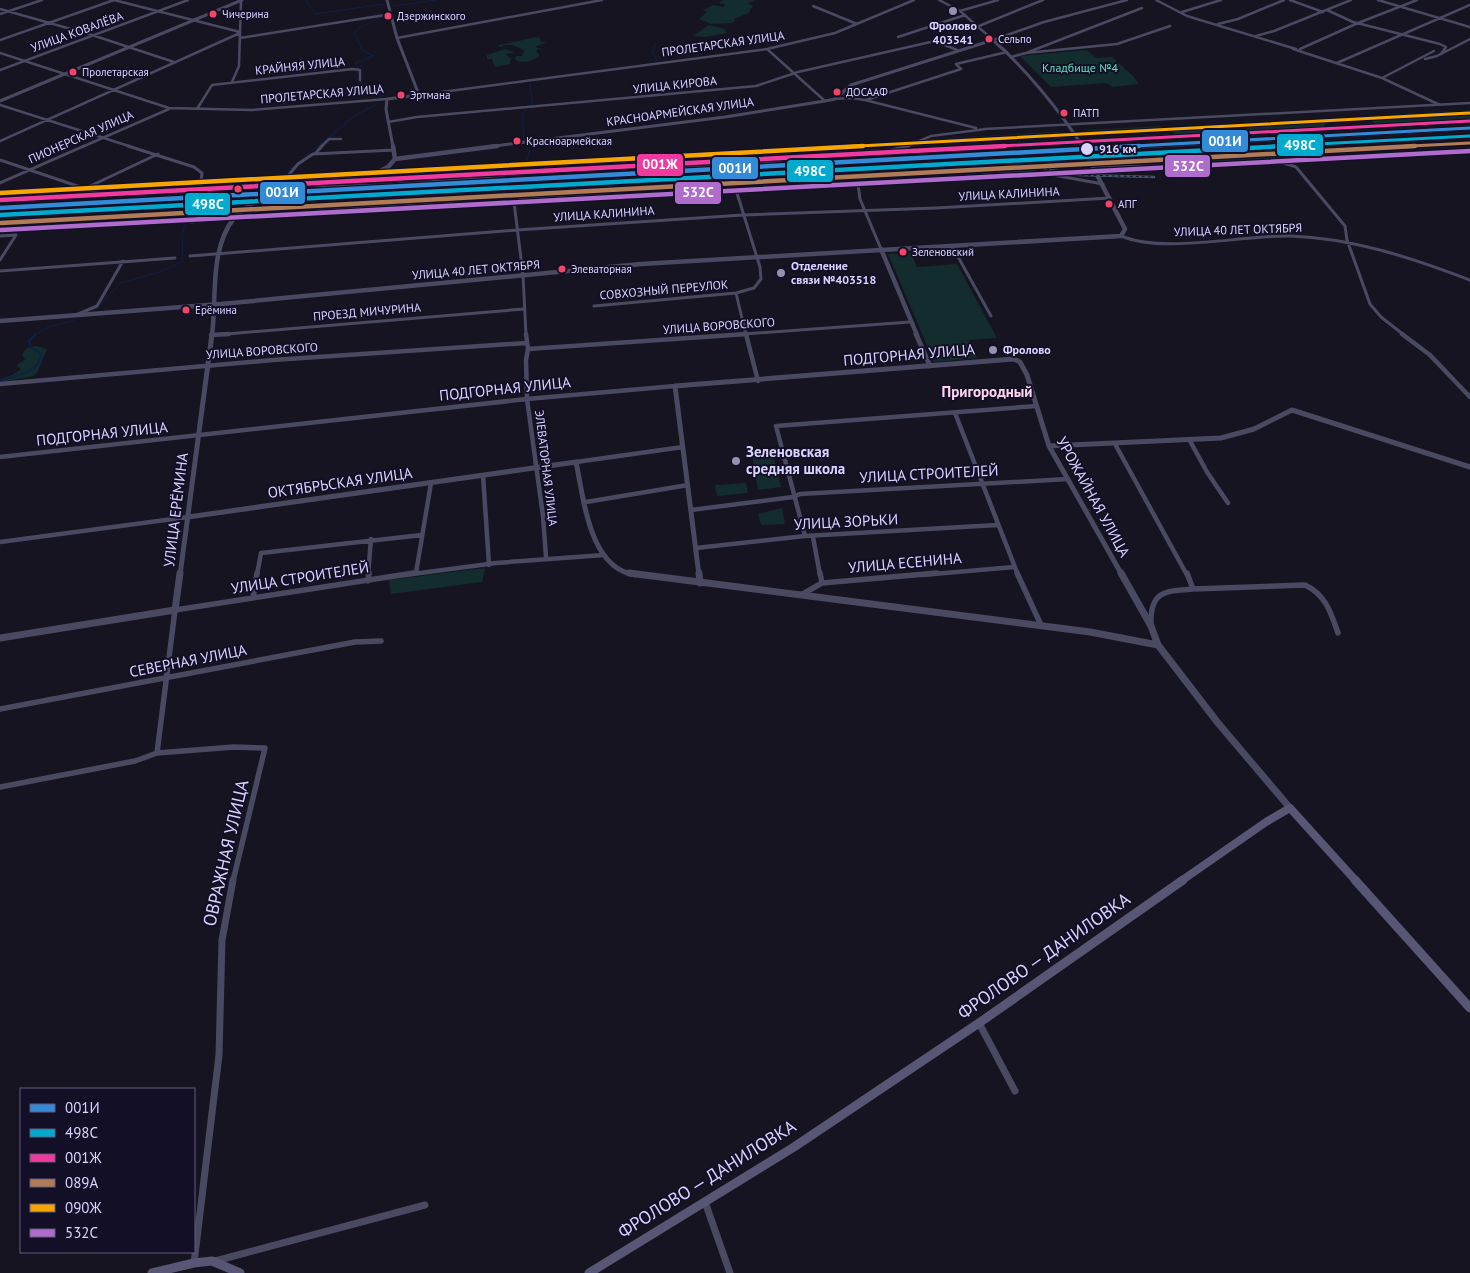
<svg xmlns="http://www.w3.org/2000/svg" width="1470" height="1273" font-family="'PT Sans',sans-serif">
<style>
.green{fill:#132c2d}
.lines{fill:none;stroke-linecap:round;stroke-linejoin:round}
.stream-far1{stroke:#0d2144;stroke-width:1}
.stream{stroke:#0d2144;stroke-width:2}
.minor-far4{stroke:#4a4962;stroke-width:2.5}
.minor-far3{stroke:#4a4962;stroke-width:3}
.minor-far2{stroke:#4a4962;stroke-width:4.5}
.minor-far1{stroke:#4a4962;stroke-width:5.5}
.minor{stroke:#4a4962;stroke-width:7}
.tertiary-far3{stroke:#4a4962;stroke-width:3}
.tertiary-far2{stroke:#4a4962;stroke-width:4.5}
.tertiary-far1{stroke:#4a4962;stroke-width:5}
.tertiary{stroke:#4a4962;stroke-width:7}
.secondary-far1{stroke:#575674;stroke-width:8}
.secondary{stroke:#575674;stroke-width:9}
.rail-casing{stroke:#43596b;stroke-width:2.5}
.rail{stroke:#130f26;stroke-width:1;stroke-dasharray:3;stroke-linecap:butt}
.rail-1-far1-casing{stroke:#130f26;stroke-width:5}
.rail-1-casing{stroke:#130f26;stroke-width:7}
.rail-2-far1-casing{stroke:#130f26;stroke-width:5}
.rail-2-casing{stroke:#130f26;stroke-width:7}
.rail-3-far1-casing{stroke:#130f26;stroke-width:5}
.rail-3-casing{stroke:#130f26;stroke-width:7}
.rail-4-far1-casing{stroke:#130f26;stroke-width:5}
.rail-4-casing{stroke:#130f26;stroke-width:7}
.rail-5-far1-casing{stroke:#130f26;stroke-width:5}
.rail-5-casing{stroke:#130f26;stroke-width:7}
.rail-6-casing{stroke:#130f26;stroke-width:7}
.rail-1-far1{stroke:#338bd7;stroke-width:3}
.rail-1{stroke:#338bd7;stroke-width:4.5}
.rail-2-far1{stroke:#00a9ce;stroke-width:3}
.rail-2{stroke:#00a9ce;stroke-width:4.5}
.rail-3-far1{stroke:#f13a9d;stroke-width:3}
.rail-3{stroke:#f13a9d;stroke-width:4.5}
.rail-4-far1{stroke:#b07c57;stroke-width:3}
.rail-4{stroke:#b07c57;stroke-width:4.5}
.rail-5-far1{stroke:#f7a600;stroke-width:3}
.rail-5{stroke:#f7a600;stroke-width:4.5}
.rail-6{stroke:#b06ccc;stroke-width:4.5}
.poi-dot{fill:#9591b1;stroke:#130f26;stroke-width:2}
.bus-dot{fill:#f34667;stroke:#130f26;stroke-width:2}
.stop-dot{fill:#d9d4ff;stroke:#130f26;stroke-width:2}
.labels{text-anchor:middle;stroke-width:4;stroke-linejoin:round;paint-order:stroke}
.far-bus-label{font-size:11px;fill:#d9d4ff;stroke:#130f26;text-anchor:start}
.far-poi-label{font-size:12px;font-weight:bold;fill:#d9d4ff;stroke:#130f26;text-anchor:start}
.far-street-label{font-size:12px;fill:#d9d4ff;stroke:#130f26}
.far-park-label{font-size:12px;fill:#5fe0c0;stroke:#130f26}
.far-stop-label{font-size:12px;font-weight:bold;fill:#d9d4ff;stroke:#130f26;text-anchor:start}
.street-label{font-size:15px;fill:#d9d4ff;stroke:#130f26}
.far-quarter-label{font-size:15px;font-weight:bold;fill:#ffd6f0;stroke:#130f26}
.poi-label{font-size:15px;font-weight:bold;fill:#d9d4ff;stroke:#130f26;text-anchor:start}
.near-street-label{font-size:18px;fill:#d9d4ff;stroke:#130f26}
.line-badge{stroke:#130f26;stroke-width:2}
.badge-label{font-size:14px;text-anchor:middle;font-weight:bold;fill:#fff}
</style>
<rect width="100%" height="100%" fill="#161421"/>
<path class="green" d="M723,0H756L748,3L754,7L751,8L749,13L734,19L735,21L732,23L711,24L699,19L707,12L703,10L713,5L724,7L725,4L718,3Z
M709,25L726,29L725,31L727,33L706,37L693,36Z
M536,37L540,38L541,42H547L535,47L546,50L538,49L536,52L539,54V56C533,62 521,64 514,59L517,56H523L521,54L525,51L513,45H503V47L495,46Z
M505,49L515,53L505,54L511,58L510,64L495,67L492,59H487V55Z
M1087,50L1096,58L1112,57L1133,76L1139,84L1113,87L1106,83L1051,87L1020,56Z
M1470,110V123L1378,128L1368,116Z
M1323,120L1326,122L1323,129L1181,138L1167,129Z
M1159,126L1162,127L1158,130L1082,134V132L1089,130Z
M1058,132L1066,137L1025,140H981L976,142L937,144L931,139Z
M1169,134L1173,136V137C1156,139 1100,146 1088,140Z
M1066,140L1071,141L1064,144L1045,145L952,151L942,150L939,147Z
M1307,143L1319,147L1316,153L1290,158L1221,163L1110,164L1106,153Z
M1064,157H1070L1081,164L1039,168L1004,160Z
M985,161L998,162L1038,171L1008,172L1002,166H988Z
M911,253L917,267L957,264L997,338L969,340L977,358L934,362L888,254Z
M35,346L47,349L37,373L33,376L1,382L3,378L12,375L21,369L16,365L25,360L22,354L27,348Z
M773,453L781,487L758,490L752,455Z
M746,483L748,493L717,496L715,485Z
M782,508L785,524L761,525L758,514Z
M485,568L482,582L391,594L389,580Z"/>
<g class="lines">
<path class="stream-far1" d="M306,0L315,14L384,4
M392,6L436,0
M691,41L699,57
M656,43L652,51L657,61
M530,83L533,107
M380,98L381,95L375,89L354,78L359,69L355,63L374,56L363,51L354,33L361,27L383,16
M524,140L522,115L526,110
M523,170L529,155L526,144
M279,178L356,115L379,103V101
M96,309L121,283L159,272L182,262L183,230L185,225
M35,335L49,327L74,320"/>
<path class="stream" d="M0,380C16,376 39,374 41,354L31,347L29,341L36,334"/>
<path class="minor-far4" d="M114,0L240,32
M939,0L960,11L993,40L1044,22L1127,0
M1156,0L1187,16L1296,49
M1290,0L1323,12
M1378,0L1470,27
M813,6L857,24
M0,9L92,35L174,62
M1327,10L1353,22L1440,44L1446,47L1441,54
M960,11L998,0
M1182,12L1221,0
M0,14L42,0
M1218,24L1238,19L1284,0
M979,26L1043,0
M1256,36L1274,31L1351,0
M898,37L965,15
M240,38L385,15
M397,38L602,0
M0,40L114,0
M767,49L825,101
M1293,49L1382,78L1440,105
M1300,49L1358,23L1417,0
M0,53L169,108L252,110L387,99
M1026,53L1117,44L1170,26
M1011,57L1026,53L1142,8
M1425,59L1437,56L1470,39
M1337,63L1470,5
M0,70L188,0
M1382,78L1434,51
M232,82L239,66L241,1
M419,95L767,49L835,33L914,0
M835,99L851,98L865,100L976,128
M866,100L961,69L956,64L1007,52
M0,105L132,147
M197,109L212,85L353,69L360,70V80
M388,122L417,117L756,86L798,72L935,41L957,50
M984,129L1470,103
M0,141L240,33
M82,147L169,109
M321,147L329,139H341
M906,147L931,136L986,129"/>
<path class="minor-far3" d="M128,146L194,167L202,173L200,190
M315,154L322,146
M0,160L101,194
M1093,166C1130,166 1167,167 1205,165C1235,164 1267,156 1296,167L1345,226L1347,240L1370,304L1381,317L1404,335
M0,183L84,146
M299,184C347,188 394,185 442,181C469,179 495,177 522,172L653,164L677,167L773,162L795,156L891,150L908,146
M858,184L860,199L881,249
M280,185L298,164L313,154L394,150
M86,188L158,154
M514,202L523,275L526,335
M191,222C299,211 406,204 514,202L522,199L768,189L1020,173H1042L1103,184
M0,236L16,235
M1121,236C1164,254 1242,235 1290,236C1353,238 1412,258 1470,280
M952,246L991,316
M190,256L517,230L743,215L936,208L1110,198
M0,260L16,235
M0,271L175,258
M736,293L746,335
M594,306L736,293L754,288L761,279L760,267L736,190
M76,315L97,306L123,261
M214,335L524,309
M729,335L910,322"/>
<path class="minor-far2" d="M526,334L528,349L526,360L527,399L543,516L546,557
M746,334L758,381
M1402,334L1430,355L1470,397
M211,335L229,334
M528,349L747,334
M0,384L273,360L526,343
M955,413L1018,575
M1190,441L1207,472L1228,503
M1115,444L1187,575
M0,457L527,399L675,386
M576,462L683,447
M483,475L489,565
M586,502L688,485
M691,510L793,497L800,494L1068,479
M805,536L776,426L1036,406
M813,537L820,575
M0,542L188,517
M696,548L805,536L997,525
M416,573L431,483
M257,575L261,553L422,535
M368,575L371,539
M405,575L496,563L604,555
M922,575L1014,567"/>
<path class="minor-far1" d="M820,573L822,583
M1017,573L1041,625
M368,581L369,573
M1193,589L1305,585C1326,595 1331,613 1338,633
M801,595L822,583L937,573
M253,598L257,573
M1151,624C1150,591 1165,591 1193,589L1187,573
M0,709L355,642L381,641
M157,753L175,610L414,573
M0,787L135,761L157,753L234,747L265,748L233,881"/>
<path class="minor" d="M979,1023L1015,1091
M705,1202L730,1273
M215,1261L425,1205
M194,1263L219,1055L222,940L233,880"/>
<path class="tertiary-far3" d="M387,0L397,38L419,95L387,99L386,109L393,147
M0,101L242,0
M487,147L725,117L825,101L835,99L851,85L993,40C1025,68 1060,111 1083,147"/>
<path class="tertiary-far2" d="M393,146L395,159
M0,199L290,184L378,172L388,167L395,159L497,146
M881,249L917,335
M0,321L221,304L641,264L1121,236L1125,229L1082,146
M212,335C217,298 209,250 234,218C241,209 253,205 261,196"/>
<path class="tertiary-far1" d="M916,334L930,366
M1049,446L1221,438L1254,429L1292,410L1470,467
M188,517L576,462C584,499 589,569 636,575
M180,575L212,334
M699,575L675,386L1014,359L1020,362L1027,375L1049,446L1122,575"/>
<path class="tertiary" d="M629,573L1090,632L1158,645L1218,723L1290,808
M699,573L700,583
M1121,573L1151,626L1158,645
M0,638L175,610L180,573"/>
<path class="secondary-far1" d="M1181,881L1266,822L1290,808L1356,881"/>
<path class="secondary" d="M1355,880L1470,1008
M152,1273L194,1263L212,1261L240,1273
M589,1273L794,1147L979,1023L1183,880"/>
<defs>
<path id="rail" d="M993,160L1080,175L1154,177
M255,196L1470,129
M0,213L234,201"/>
</defs>
<use href="#rail" class="rail-casing"/>
<use href="#rail" class="rail"/>
<defs>
<path id="rail-1-far1" d="M1116,147L1470,128"/>
<path id="rail-1" d="M0,208L1139,146"/>
<path id="rail-2-far1" d="M1260,147L1470,136"/>
<path id="rail-2" d="M0,215L1284,146"/>
<path id="rail-3-far1" d="M981,147L1470,121"/>
<path id="rail-3" d="M0,200L1005,146"/>
<path id="rail-4-far1" d="M1392,147L1470,143"/>
<path id="rail-4" d="M1,223L1415,146"/>
<path id="rail-5-far1" d="M840,147L1469,113"/>
<path id="rail-5" d="M0,193L863,146"/>
<path id="rail-6" d="M1,230L1470,151"/>
</defs>
<use href="#rail-1-far1" class="rail-1-far1-casing"/>
<use href="#rail-1" class="rail-1-casing"/>
<use href="#rail-2-far1" class="rail-2-far1-casing"/>
<use href="#rail-2" class="rail-2-casing"/>
<use href="#rail-3-far1" class="rail-3-far1-casing"/>
<use href="#rail-3" class="rail-3-casing"/>
<use href="#rail-4-far1" class="rail-4-far1-casing"/>
<use href="#rail-4" class="rail-4-casing"/>
<use href="#rail-5-far1" class="rail-5-far1-casing"/>
<use href="#rail-5" class="rail-5-casing"/>
<use href="#rail-6" class="rail-6-casing"/>
<use href="#rail-1-far1" class="rail-1-far1"/>
<use href="#rail-1" class="rail-1"/>
<use href="#rail-2-far1" class="rail-2-far1"/>
<use href="#rail-2" class="rail-2"/>
<use href="#rail-3-far1" class="rail-3-far1"/>
<use href="#rail-3" class="rail-3"/>
<use href="#rail-4-far1" class="rail-4-far1"/>
<use href="#rail-4" class="rail-4"/>
<use href="#rail-5-far1" class="rail-5-far1"/>
<use href="#rail-5" class="rail-5"/>
<use href="#rail-6" class="rail-6"/>
</g>
<g class="poi-dot">
<circle cx="953" cy="11" r="5"/>
<circle cx="781" cy="273" r="5"/>
<circle cx="993" cy="350" r="5"/>
<circle cx="736" cy="461" r="5"/>
</g>
<g class="bus-dot">
<circle cx="213" cy="14" r="4.5"/>
<circle cx="388" cy="16" r="4.5"/>
<circle cx="989" cy="39" r="4.5"/>
<circle cx="73" cy="72" r="4.5"/>
<circle cx="837" cy="92" r="4.5"/>
<circle cx="401" cy="95" r="4.5"/>
<circle cx="1064" cy="113" r="4.5"/>
<circle cx="517" cy="141" r="4.5"/>
<circle cx="238" cy="189" r="4.5"/>
<circle cx="1109" cy="204" r="4.5"/>
<circle cx="903" cy="252" r="4.5"/>
<circle cx="562" cy="269" r="4.5"/>
<circle cx="186" cy="310" r="4.5"/>
</g>
<circle class="stop-dot" cx="1087" cy="149" r="7"/>
<g class="labels">
<g class="far-bus-label">
<text x="222" y="18">Чичерина</text>
<text x="397" y="20">Дзержинского</text>
<text x="998" y="43">Сельпо</text>
<text x="82" y="76">Пролетарская</text>
<text x="846" y="96">ДОСААФ</text>
<text x="410" y="99">Эртмана</text>
<text x="1073" y="117">ПАТП</text>
<text x="526" y="145">Красноармейская</text>
<text x="1118" y="208">АПГ</text>
<text x="912" y="256">Зеленовский</text>
<text x="571" y="273">Элеваторная</text>
<text x="195" y="314">Ерёмина</text>
</g>
<g class="far-poi-label">
<text x="953" y="30" text-anchor="middle">Фролово<tspan x="953" dy="14">403541</tspan></text>
<text x="791" y="270">Отделение<tspan x="791" dy="14">связи №403518</tspan></text>
<text x="1003" y="354">Фролово</text>
</g>
<g class="far-street-label">
<text transform="translate(77 32) rotate(-20)" y="4">УЛИЦА КОВАЛЁВА</text>
<text transform="translate(723 44) rotate(-8)" y="4">ПРОЛЕТАРСКАЯ УЛИЦА</text>
<text transform="translate(300 66) rotate(-6)" y="4">КРАЙНЯЯ УЛИЦА</text>
<text transform="translate(675 85) rotate(-6)" y="4">УЛИЦА КИРОВА</text>
<text transform="translate(322 94) rotate(-5)" y="4">ПРОЛЕТАРСКАЯ УЛИЦА</text>
<text transform="translate(680 112) rotate(-8)" y="4">КРАСНОАРМЕЙСКАЯ УЛИЦА</text>
<text transform="translate(81 137) rotate(-24)" y="4">ПИОНЕРСКАЯ УЛИЦА</text>
<text transform="translate(1009 194) rotate(-3)" y="4">УЛИЦА КАЛИНИНА</text>
<text transform="translate(604 214) rotate(-4)" y="4">УЛИЦА КАЛИНИНА</text>
<text transform="translate(1238 230) rotate(-2)" y="4">УЛИЦА 40 ЛЕТ ОКТЯБРЯ</text>
<text transform="translate(476 270) rotate(-5)" y="4">УЛИЦА 40 ЛЕТ ОКТЯБРЯ</text>
<text transform="translate(664 290) rotate(-5)" y="4">СОВХОЗНЫЙ ПЕРЕУЛОК</text>
<text transform="translate(367 312) rotate(-5)" y="4">ПРОЕЗД МИЧУРИНА</text>
<text transform="translate(719 326) rotate(-4)" y="4">УЛИЦА ВОРОВСКОГО</text>
<text transform="translate(262 351) rotate(-4)" y="4">УЛИЦА ВОРОВСКОГО</text>
<text transform="translate(546 468) rotate(83)" y="4">ЭЛЕВАТОРНАЯ УЛИЦА</text>
</g>
<g class="far-park-label">
<text x="1080" y="72">Кладбище №4</text>
</g>
<g class="far-stop-label">
<text x="1099" y="153">916 км</text>
</g>
<g class="street-label">
<text transform="translate(909 355) rotate(-5)" y="5">ПОДГОРНАЯ УЛИЦА</text>
<text transform="translate(505 389) rotate(-6)" y="5">ПОДГОРНАЯ УЛИЦА</text>
<text transform="translate(102 434) rotate(-6)" y="5">ПОДГОРНАЯ УЛИЦА</text>
<text transform="translate(929 474) rotate(-3)" y="5">УЛИЦА СТРОИТЕЛЕЙ</text>
<text transform="translate(340 483) rotate(-8)" y="5">ОКТЯБРЬСКАЯ УЛИЦА</text>
<text transform="translate(1093 497) rotate(61)" y="5">УРОЖАЙНАЯ УЛИЦА</text>
<text transform="translate(176 510) rotate(-83)" y="5">УЛИЦА ЕРЁМИНА</text>
<text transform="translate(846 522) rotate(-3)" y="5">УЛИЦА ЗОРЬКИ</text>
<text transform="translate(905 563) rotate(-5)" y="5">УЛИЦА ЕСЕНИНА</text>
<text transform="translate(300 578) rotate(-9)" y="5">УЛИЦА СТРОИТЕЛЕЙ</text>
<text transform="translate(188 661) rotate(-11)" y="5">СЕВЕРНАЯ УЛИЦА</text>
</g>
<g class="far-quarter-label">
<text x="987" y="397">Пригородный</text>
</g>
<g class="poi-label">
<text x="746" y="457">Зеленовская<tspan x="746" dy="17">средняя школа</tspan></text>
</g>
<g class="near-street-label">
<text transform="translate(226 853) rotate(-77)" y="6">ОВРАЖНАЯ УЛИЦА</text>
<text transform="translate(1044 956) rotate(-35)" y="6">ФРОЛОВО — ДАНИЛОВКА</text>
<text transform="translate(707 1179) rotate(-32)" y="6">ФРОЛОВО — ДАНИЛОВКА</text>
</g>
</g>
<g class="line-badge">
<rect x="1201" y="129" width="48" height="24" rx="5" fill="#338bd7"/>
<rect x="1276" y="133" width="48" height="24" rx="5" fill="#00a9ce"/>
<rect x="636" y="153" width="48" height="24" rx="5" fill="#f13a9d"/>
<rect x="1164" y="154" width="47" height="24" rx="5" fill="#b06ccc"/>
<rect x="711" y="156" width="48" height="24" rx="5" fill="#338bd7"/>
<rect x="786" y="159" width="48" height="24" rx="5" fill="#00a9ce"/>
<rect x="674" y="181" width="48" height="24" rx="5" fill="#b06ccc"/>
<rect x="259" y="181" width="47" height="24" rx="5" fill="#338bd7"/>
<rect x="184" y="192" width="47" height="24" rx="5" fill="#00a9ce"/>
</g>
<g class="badge-label">
<text x="1225" y="146">001И</text>
<text x="1300" y="150">498С</text>
<text x="660" y="169">001Ж</text>
<text x="1188" y="171">532С</text>
<text x="735" y="173">001И</text>
<text x="810" y="176">498С</text>
<text x="698" y="197">532С</text>
<text x="282" y="197">001И</text>
<text x="208" y="209">498С</text>
</g>
<rect x="20" y="1088" width="175" height="165" fill="#130f26" stroke="#625e7d"/>
<rect x="30" y="1104" width="25" height="8" fill="#338bd7" stroke="#625e7d"/>
<text x="65" y="1113" font-size="15" fill="#d9d4ff">001И</text>
<rect x="30" y="1129" width="25" height="8" fill="#00a9ce" stroke="#625e7d"/>
<text x="65" y="1138" font-size="15" fill="#d9d4ff">498С</text>
<rect x="30" y="1154" width="25" height="8" fill="#f13a9d" stroke="#625e7d"/>
<text x="65" y="1163" font-size="15" fill="#d9d4ff">001Ж</text>
<rect x="30" y="1179" width="25" height="8" fill="#b07c57" stroke="#625e7d"/>
<text x="65" y="1188" font-size="15" fill="#d9d4ff">089А</text>
<rect x="30" y="1204" width="25" height="8" fill="#f7a600" stroke="#625e7d"/>
<text x="65" y="1213" font-size="15" fill="#d9d4ff">090Ж</text>
<rect x="30" y="1229" width="25" height="8" fill="#b06ccc" stroke="#625e7d"/>
<text x="65" y="1238" font-size="15" fill="#d9d4ff">532С</text>
</svg>
